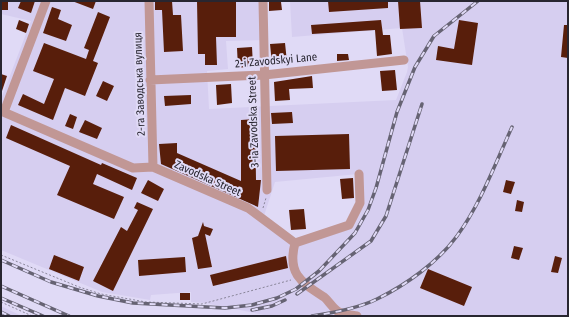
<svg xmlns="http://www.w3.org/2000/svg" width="569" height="317" font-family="'Fira Sans Condensed',sans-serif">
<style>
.built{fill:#d6cef0;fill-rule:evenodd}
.building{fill:#581e0b}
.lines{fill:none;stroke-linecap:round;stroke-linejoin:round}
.path{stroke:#898599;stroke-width:1;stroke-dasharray:2 2;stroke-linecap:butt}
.minor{stroke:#c19795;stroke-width:9}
.rail-casing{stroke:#666373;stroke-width:3.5}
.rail{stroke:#e0daf6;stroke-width:2;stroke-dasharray:6;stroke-linecap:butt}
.labels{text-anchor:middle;stroke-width:4;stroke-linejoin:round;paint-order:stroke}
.street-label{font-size:11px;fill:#282630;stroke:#e0daf6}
</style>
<rect width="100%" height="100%" fill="#e0daf6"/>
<path class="built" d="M1,1H263V40L226,41L228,69L207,71L209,109L396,100L407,72L408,67L402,28L292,37L290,1H568V316H269L205,303L191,302V292L151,295L150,300L102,292L1,250V99L31,21L1,14ZM358,174L360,203L349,226L295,243L263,219L275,182Z
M1,306L9,310L22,316H1Z"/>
<path class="building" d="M1,1H8V10H1Z
M21,1H35L31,13L18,8Z
M72,1H96L93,9Z
M155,1H172L173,15H181L183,51L164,52L162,10H155Z
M197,1H236V37H216L217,65H205V54H198Z
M328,1H388V8L329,12Z
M398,1H420L422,28L400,29Z
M269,2H281L282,10L269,11Z
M52,7L61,10L58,19L72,25L66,41L43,33Z
M98,12L110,17L93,61L98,63L85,96L65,88L53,120L18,105L23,94L44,104L54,79L33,71L44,43L86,59L89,50L84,48Z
M19,20L29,24L26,33L16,29Z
M381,20L383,35H390L392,54L377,56L375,30L312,34L311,25Z
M459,20L478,23L472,65L436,60L438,46L454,49Z
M564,25H568V58L561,57Z
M285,43L287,62L272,64L270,44Z
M252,47L253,66L238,68L237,48Z
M337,54H348L349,60L337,61Z
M395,70L397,90L382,91L380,71Z
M1,74L7,76L2,91H1Z
M312,76L313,88L289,89L290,100L275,101L274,82Z
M103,81L114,86L107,101L96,96Z
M231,84L232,103L217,105L216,85Z
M191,95V104L165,106L164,96Z
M292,112L293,123L272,124L271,113Z
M70,114L77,117L73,129L65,126Z
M255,119L256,180H261L258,207L161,164L159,144L177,143V153L241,181V120Z
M85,120L102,128L97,139L79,132Z
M11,125L101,165L102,163L137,178L132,190L97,174L93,184L124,197L114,219L57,195L70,166L6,138Z
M349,134L350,169L276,171L275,136Z
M353,178L354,198L342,199L340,179Z
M148,180L164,189L158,201L141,193Z
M506,180L515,182L511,194L503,192Z
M517,200L524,202L522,212L515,211Z
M137,202L153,209L113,291L93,281L121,227L127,231L138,210L134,208Z
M304,209L306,229L291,230L289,210Z
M203,222L204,226L213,229L210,236L205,234L212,267L198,269L192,238L198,236Z
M514,246L523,248L519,260L511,258Z
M54,255L84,267L79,281L49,269Z
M286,256L288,268L213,286L210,275Z
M555,256L562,258L558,273L551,272Z
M185,257L186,272L139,276L138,260Z
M428,269L472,287L464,306L420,288Z
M180,293H190V300H180Z"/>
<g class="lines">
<path class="path" d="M263,208L266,198
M1,255L79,287L101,294L146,302L202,304L291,280
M1,302L32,316"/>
<path class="minor" d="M149,1L153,167
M263,1L267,190
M150,80L264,75L404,60
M1,111L133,168L153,167L248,208L295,243L349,225L360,203L359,174
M4,112L46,1
M295,243C287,274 301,282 324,297C329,301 333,309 339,312C345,315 352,315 357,316"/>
<defs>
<path id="rail" d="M1,260L51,282L98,296L133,303L225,308L252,305L277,298L296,289L319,271L355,233L368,210L376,188L397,112L415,67L434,36L478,1
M1,286L69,316
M297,294L371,241L386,216L422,104
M1,298L43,316
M252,310L272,306L285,300
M1,312L9,316
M312,316C332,313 359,308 377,299C406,285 438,262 457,236C481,203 495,164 512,127"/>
</defs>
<use href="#rail" class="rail-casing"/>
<use href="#rail" class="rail"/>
</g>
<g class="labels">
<g class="street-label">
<text transform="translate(276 60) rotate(-5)" y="4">2-i Zavodskyi Lane</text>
<text transform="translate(139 84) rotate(-92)" y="4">2-га Заводська вулиця</text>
<text transform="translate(253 122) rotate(-92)" y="4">3-ia Zavodska Street</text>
<text transform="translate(208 178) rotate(24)" y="4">Zavodska Street</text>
</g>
</g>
<rect width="569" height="317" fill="none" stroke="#282630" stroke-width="4"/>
</svg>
